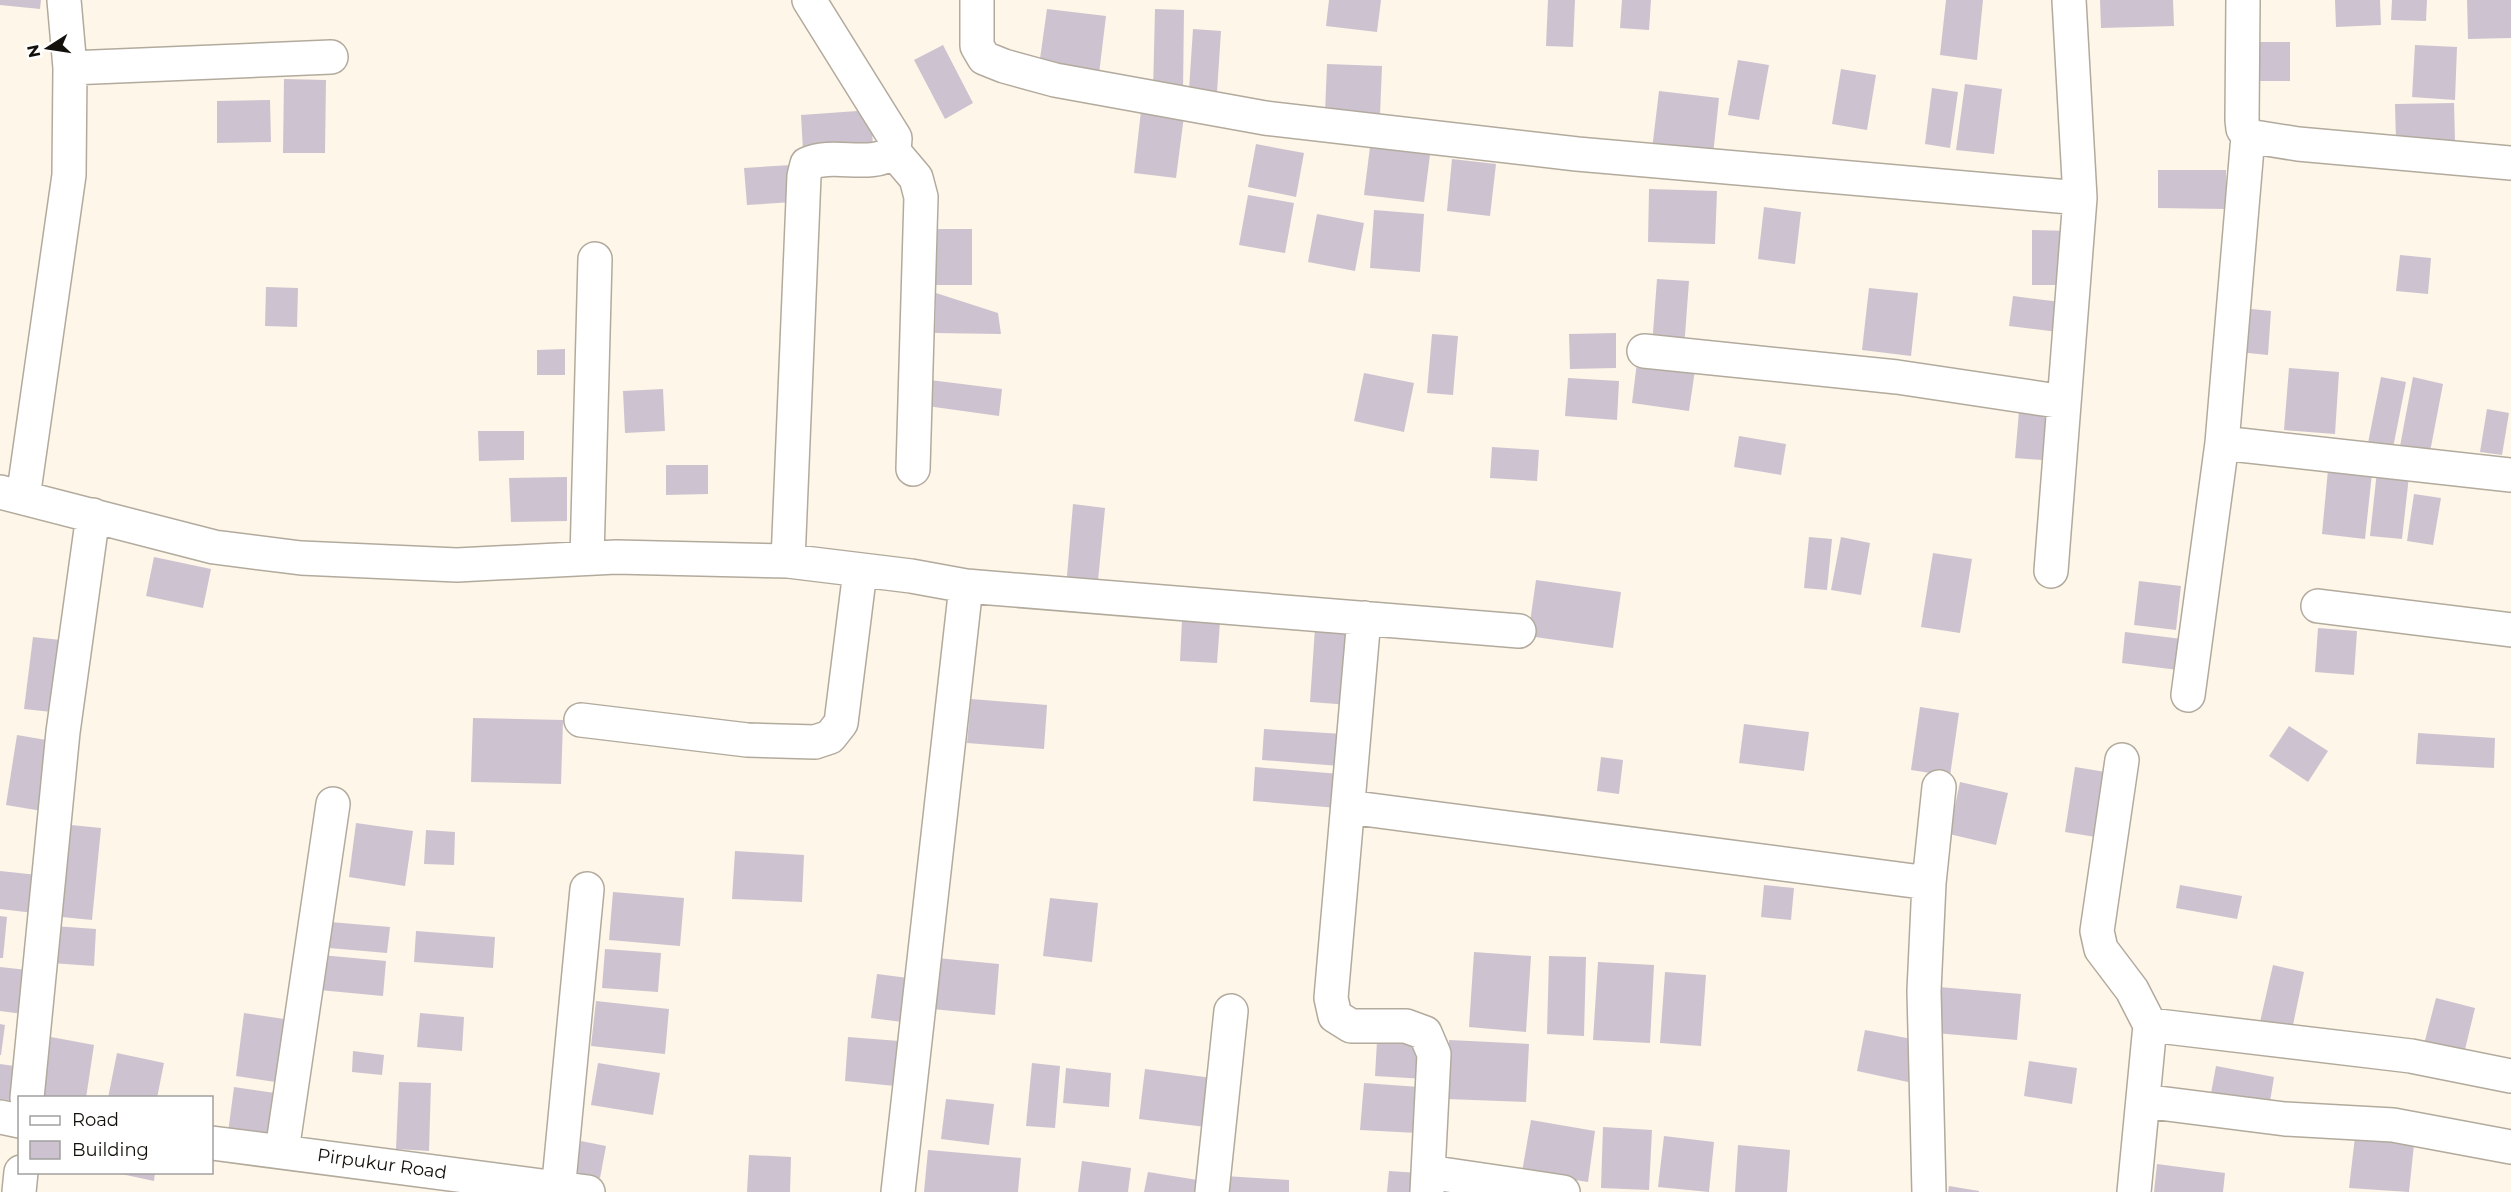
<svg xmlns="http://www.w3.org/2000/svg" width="2511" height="1192" font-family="Montserrat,sans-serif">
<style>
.building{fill:#cdc3d0}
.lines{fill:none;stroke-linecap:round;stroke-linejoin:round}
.street-casing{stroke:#b2aa9d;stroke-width:36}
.street{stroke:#fff;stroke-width:33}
.labels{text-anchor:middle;stroke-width:4.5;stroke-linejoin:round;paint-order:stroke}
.street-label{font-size:18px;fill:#14110c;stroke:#fff}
</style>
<rect width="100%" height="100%" fill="#fef6e8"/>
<path class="building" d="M0,0H41L40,9L0,5Z
M1329,0H1381L1377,32L1326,26Z
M1548,0H1575L1573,47L1546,46Z
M1622,0H1651L1649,30L1620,28Z
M1946,0H1983L1977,60L1940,55Z
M2100,0H2173L2174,26L2101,28Z
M2335,0H2380L2381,25L2336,27Z
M2392,0H2427L2426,21L2391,20Z
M2467,0H2511V38L2468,39Z
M1047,9L1106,16L1099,74L1039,66Z
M1155,9L1184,10L1183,93H1153Z
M1193,29L1221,31L1217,92L1189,90Z
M2260,42H2290V81H2260Z
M943,45L973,103L945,119L914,60Z
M2415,45L2457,47L2455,100L2412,97Z
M1738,60L1769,65L1759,120L1728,115Z
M1327,64L1382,66L1380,115L1325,113Z
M1841,69L1876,75L1867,130L1832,124Z
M284,79L326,80L325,153H283Z
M1965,84L2002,89L1994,154L1956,150Z
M1932,88L1958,92L1950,148L1925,144Z
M1659,91L1719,98L1712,165L1651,158Z
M270,100L271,142L217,143V101Z
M2454,103L2455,140L2396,141L2395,104Z
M871,110L873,147L803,151L801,115Z
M1141,111L1184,116L1176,178L1134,173Z
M1371,139L1431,147L1424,202L1364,195Z
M1256,144L1304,153L1296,197L1248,187Z
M1452,159L1496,164L1490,216L1447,211Z
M791,165L793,202L747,205L744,168Z
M2158,170H2226V209L2158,208Z
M1649,189L1717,191L1715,244L1648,242Z
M1248,195L1294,203L1285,253L1239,245Z
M1764,207L1801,212L1795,264L1758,259Z
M1374,210L1424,214L1420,272L1370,268Z
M1317,214L1364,223L1355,271L1308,262Z
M931,229H972V285H931Z
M2032,230L2072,231L2071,285H2032Z
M2400,255L2431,258L2428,294L2396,291Z
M1657,279L1689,281L1684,349L1652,346Z
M266,287L298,288L297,327L265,326Z
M1869,288L1918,293L1911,356L1862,350Z
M936,293L998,313L1001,334L935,333Z
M2013,296L2069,303L2066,333L2009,326Z
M2242,308L2271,311L2268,355L2238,352Z
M1616,333V368L1570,369L1569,334Z
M1432,334L1458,336L1453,395L1427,393Z
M565,349V375H537V350Z
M1637,362L1695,370L1689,411L1632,403Z
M2289,368L2339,372L2335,434L2284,430Z
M1364,373L1414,383L1404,432L1354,421Z
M2381,377L2406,382L2393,448L2368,443Z
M2413,377L2443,384L2430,452L2400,446Z
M1568,378L1619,381L1617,420L1565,416Z
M930,380L1002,389L999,416L927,406Z
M663,389L665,431L625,433L623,391Z
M2487,409L2509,413L2502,455L2480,452Z
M2019,411L2059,415L2055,461L2015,458Z
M478,431H524V460L479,461Z
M1739,436L1786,444L1781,475L1734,467Z
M1492,447L1539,450L1537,481L1490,478Z
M2329,459L2373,464L2365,539L2322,534Z
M666,465H708V494L666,495Z
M2377,471L2409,476L2402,539L2370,536Z
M567,477V521L511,522L509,478Z
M2414,494L2441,498L2433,545L2407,541Z
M1073,504L1105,508L1097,591L1066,588Z
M1809,537L1832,539L1827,590L1804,588Z
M1841,537L1870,543L1861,595L1831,590Z
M1933,553L1972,559L1960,633L1921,627Z
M154,557L211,569L203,608L146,596Z
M1536,580L1621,592L1613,648L1528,636Z
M2139,581L2181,586L2176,630L2134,625Z
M1182,620L1220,622L1217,663L1180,661Z
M1315,628L1355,631L1350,705L1310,702Z
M2318,628L2357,631L2354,675L2315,672Z
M2125,632L2182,639L2178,670L2122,663Z
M33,637L70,641L61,713L24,709Z
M971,699L1047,705L1044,749L967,743Z
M1920,707L1959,713L1950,776L1911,770Z
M473,718L563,720L561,784L471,782Z
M1744,724L1809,732L1804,771L1739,763Z
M2289,726L2328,751L2308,782L2269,756Z
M1264,729L1343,734L1340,766L1262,760Z
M2418,733L2495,738L2494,768L2416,764Z
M17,735L58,742L48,812L6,805Z
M1601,757L1623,760L1619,794L1597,791Z
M1255,767L1340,774L1338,808L1253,801Z
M2075,767L2112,773L2102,838L2065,832Z
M1960,782L2008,793L1996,845L1949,834Z
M356,823L413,831L405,886L349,877Z
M71,825L101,828L92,920L62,917Z
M426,830L455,832L454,865L424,864Z
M735,851L804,855L802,902L732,899Z
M0,871L38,875L34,913L0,909Z
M1764,885L1794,888L1791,920L1761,917Z
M2180,885L2242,896L2237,919L2176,908Z
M613,892L684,898L680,946L609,940Z
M1050,898L1098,903L1092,962L1043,956Z
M0,916L7,917L3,958H0Z
M330,922L390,927L387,953L329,948Z
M54,926L96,929L94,966L51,963Z
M416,931L495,937L493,968L414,962Z
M605,949L661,953L658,992L602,988Z
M1474,952L1531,956L1526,1032L1469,1027Z
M321,955L386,961L383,996L319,990Z
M1549,956L1586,957L1584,1036L1547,1034Z
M937,958L999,964L995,1015L932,1009Z
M1598,962L1654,965L1650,1043L1593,1040Z
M2273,965L2304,972L2292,1030L2260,1022Z
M0,967L28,970L23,1014L0,1011Z
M1665,972L1706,975L1701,1046L1660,1043Z
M877,974L916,979L910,1023L871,1018Z
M1939,987L2021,994L2017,1040L1935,1033Z
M2436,998L2475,1008L2462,1062L2422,1052Z
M596,1001L669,1009L665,1054L591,1046Z
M244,1013L291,1020L282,1083L236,1076Z
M420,1013L464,1017L462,1051L417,1047Z
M0,1024L5,1025L1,1055H0Z
M1865,1030L1917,1040L1908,1082L1857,1071Z
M51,1037L94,1045L86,1098H41Z
M848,1037L899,1041L895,1086L845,1081Z
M1449,1040L1529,1044L1526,1102L1447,1099Z
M1377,1041L1427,1044L1425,1079L1375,1076Z
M353,1051L384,1055L382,1075L352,1072Z
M117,1053L164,1063L157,1098H108Z
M2029,1061L2077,1068L2072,1104L2024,1096Z
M598,1063L660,1073L653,1115L591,1105Z
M1032,1063L1060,1066L1055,1128L1026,1126Z
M0,1064L22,1067L18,1101L0,1099Z
M2216,1066L2274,1077L2268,1114L2209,1104Z
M1066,1068L1111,1073L1109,1107L1063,1103Z
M1145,1069L1212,1078L1206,1127L1139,1119Z
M399,1082L431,1083L429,1151L396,1149Z
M1364,1083L1419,1087L1417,1133L1360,1130Z
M234,1087L282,1094L276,1139L228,1133Z
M946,1099L994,1104L989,1145L941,1139Z
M1531,1120L1595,1131L1588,1182L1522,1172Z
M1603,1127L1652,1130L1649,1190L1601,1188Z
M2356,1128L2415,1135L2409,1192L2349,1188Z
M1664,1136L1714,1142L1709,1192L1658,1187Z
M581,1141L606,1146L600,1178L575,1174Z
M1738,1145L1790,1150L1787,1192H1735Z
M928,1150L1021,1158L1018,1192H924Z
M749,1155L791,1157L790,1192H747Z
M1082,1161L1131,1168L1128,1192H1078Z
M2157,1164L2225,1173L2223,1192H2154Z
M1389,1171L1419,1173L1417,1192H1387Z
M112,1172H155L154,1181Z
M1148,1172L1204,1181L1202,1192H1144Z
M1225,1176L1289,1180V1192H1224Z
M1949,1186L1979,1191V1192H1948Z"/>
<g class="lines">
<defs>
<path id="street" d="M809,0L895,138L894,152C870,169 834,152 807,164L804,176L788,561L911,576L966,586L898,1192
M977,0V46L984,58L1004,66L1055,80L1265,118L1577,154L2080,198
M2243,0L2242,120L2243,129L2248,136L2298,144L2511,163
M70,68L331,57
M894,152L916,178L921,197L913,469
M1644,351L1897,377L2064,402
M2222,443L2511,475
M0,492L214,547L301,558L457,565L616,557L788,561
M23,498L69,175L70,68L64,0
M587,558L595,259
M2051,571L2080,198L2069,0
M966,586L1519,631
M2318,606L2511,630
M1364,618L1331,998L1335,1016L1351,1026H1406L1425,1033L1434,1054L1427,1192
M2188,695L2222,443L2248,136
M581,720L747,740L815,742L830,737L841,723L860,571
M2122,760L2097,931L2101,949L2132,990L2150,1025L2134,1192
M1348,807L1929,883
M2150,1025L2411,1056L2511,1076
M27,1098L63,732L93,515
M2143,1101L2285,1119L2393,1125L2511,1147
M0,1117L20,1121
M212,1143L588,1192
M282,1151L333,804
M1428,1172L1563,1192
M19,1192L21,1172
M558,1192L587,889
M1212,1192L1231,1011
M1929,1192L1924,991L1929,883L1939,787"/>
</defs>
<use href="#street" class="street-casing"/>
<use href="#street" class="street"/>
</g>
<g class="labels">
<g class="street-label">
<text transform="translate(382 1164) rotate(8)" y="6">Pirpukur Road</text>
</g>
</g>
<rect x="18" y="1096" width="195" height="78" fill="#ffffff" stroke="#a1a09e" stroke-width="1.5"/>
<rect x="30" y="1116" width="30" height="9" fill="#ffffff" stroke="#a1a09e" stroke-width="1.5"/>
<text x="72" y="1126" font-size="18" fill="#14110c">Road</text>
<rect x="30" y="1141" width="30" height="18" fill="#cdc3d0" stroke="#a1a09e" stroke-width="1.5"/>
<text x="72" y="1156" font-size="18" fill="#14110c">Building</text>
<g transform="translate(48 48) rotate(258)" stroke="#ffffff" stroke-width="4.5" paint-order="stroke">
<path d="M0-4.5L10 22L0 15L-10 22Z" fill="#14110c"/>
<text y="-9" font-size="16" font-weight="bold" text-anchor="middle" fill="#14110c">N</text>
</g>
</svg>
